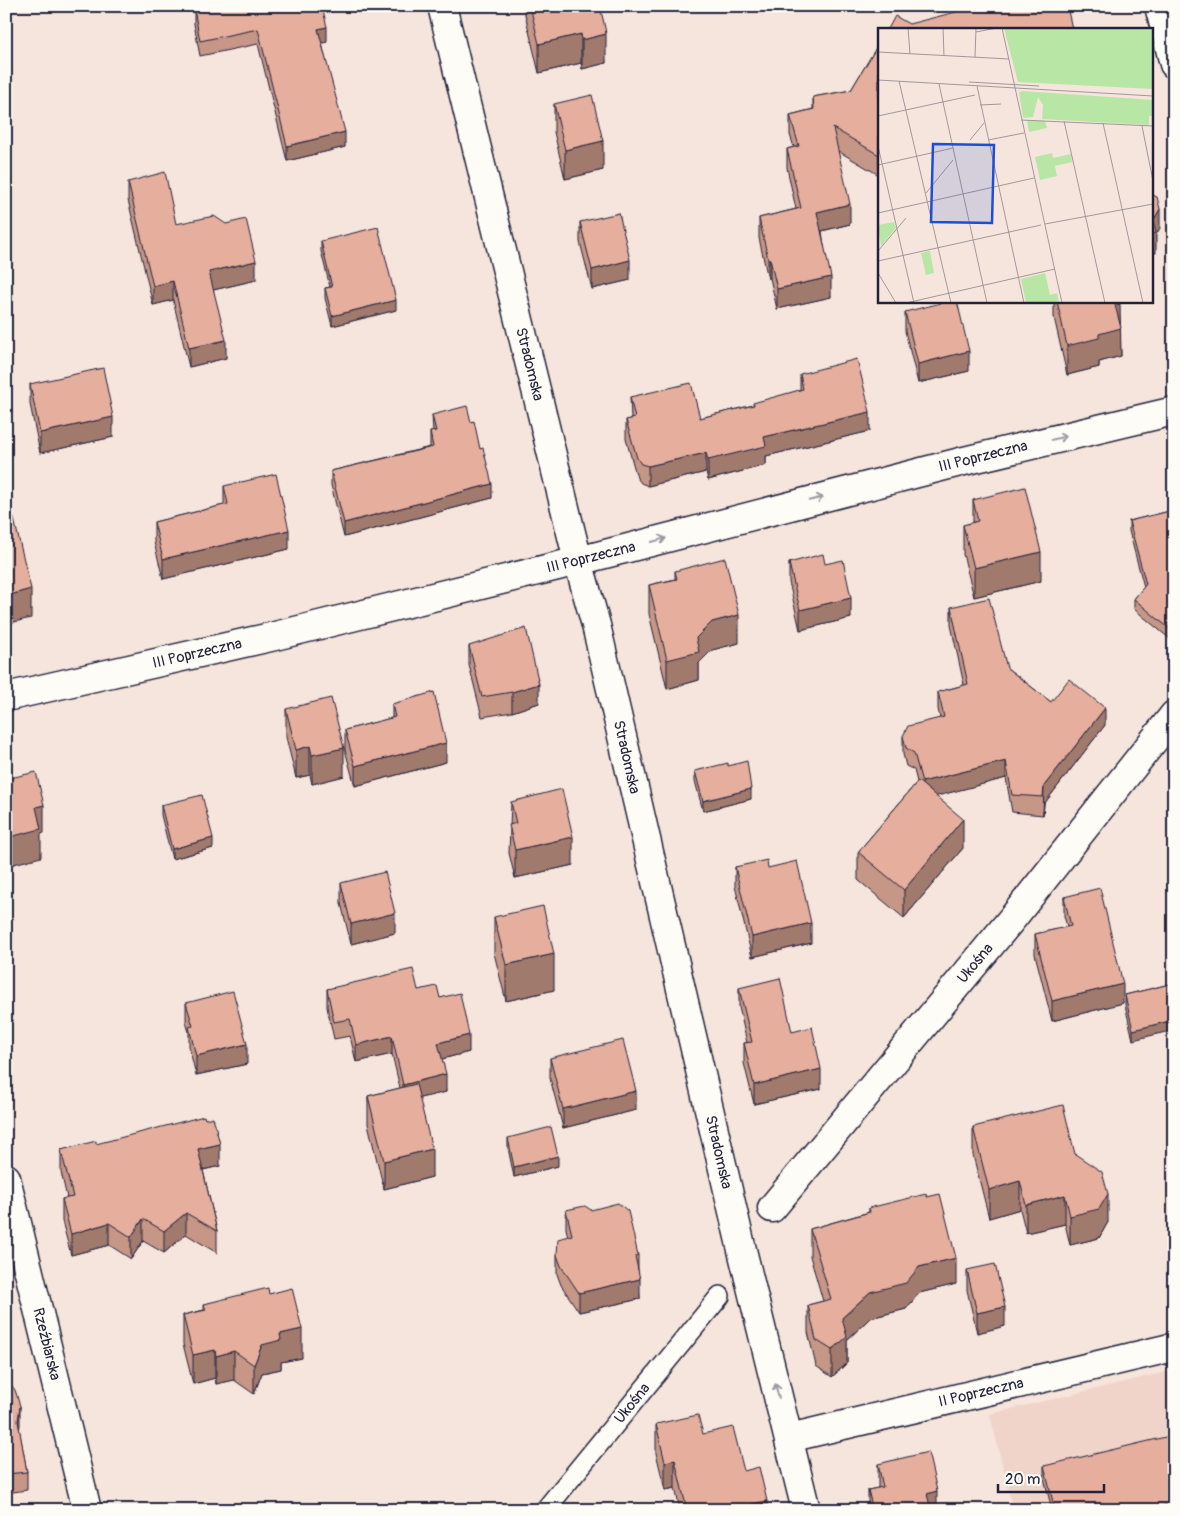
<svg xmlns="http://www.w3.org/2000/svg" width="1180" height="1516" font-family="Pangolin,sans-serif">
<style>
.built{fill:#f1d4c9}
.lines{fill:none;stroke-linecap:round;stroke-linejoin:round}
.service-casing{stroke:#22223b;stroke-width:22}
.minor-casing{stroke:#22223b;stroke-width:31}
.service{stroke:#fdfcf7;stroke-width:19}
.minor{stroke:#fdfcf7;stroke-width:28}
.wall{fill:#c69687;stroke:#22223b}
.shaded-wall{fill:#a17a6e;stroke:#22223b}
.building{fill:#e6ae9d;stroke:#22223b}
.oneway{stroke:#9a9aa2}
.labels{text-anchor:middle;stroke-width:5;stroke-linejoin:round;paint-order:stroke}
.street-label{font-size:15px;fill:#22223b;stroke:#fdfcf7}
.inset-road{fill:none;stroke:#a1979c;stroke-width:1}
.view{fill:#1d4ed8;fill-opacity:0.15;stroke:#1d4ed8;stroke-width:2.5}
.inset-edge{fill:none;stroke:#22223b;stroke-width:2.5}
</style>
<rect width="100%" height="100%" fill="#f6e5dc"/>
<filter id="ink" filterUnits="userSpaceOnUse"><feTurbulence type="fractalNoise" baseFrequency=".02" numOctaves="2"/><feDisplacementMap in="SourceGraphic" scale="10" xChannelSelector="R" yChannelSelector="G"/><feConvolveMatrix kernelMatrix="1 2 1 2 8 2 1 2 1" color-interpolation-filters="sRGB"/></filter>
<g filter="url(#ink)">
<path class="built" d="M1174,1370V1510H1013L990,1414Z"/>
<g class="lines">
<defs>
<path id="service" d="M545,1510L720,1296"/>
<path id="minor" d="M442,6L578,561L596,625L742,1250L806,1510
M1159,6L1174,64
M6,697L275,636L578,561L964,461L1174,411
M6,1178L87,1510
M772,1208L1011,920L1174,715
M789,1438L1174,1347"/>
</defs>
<use href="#service" class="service-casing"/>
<use href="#minor" class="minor-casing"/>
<use href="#service" class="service"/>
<use href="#minor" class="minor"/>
</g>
<path class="wall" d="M523,6H600L606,63L582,69L581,63L539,73Z
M194,9L327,42L322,43L345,147L287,161L258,44L200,56L194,24Z
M879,43V175L838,151L850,224L822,231L831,297L777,309L770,278L768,279L759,238V218L796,209L787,168V149L794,147L790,135V115L813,109V97L851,90Z
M554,104L603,170L565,179L554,132Z
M128,182L176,224L256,280L213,290L226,358L189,367L173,300L153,305L128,200Z
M580,222L630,280L592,289L580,242Z
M321,241L396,310L332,326L325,298V288L330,287L321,251Z
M1054,301H1119L1121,356L1099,362V367L1067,375L1054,317Z
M905,312L969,371L918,383L905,331Z
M800,374L870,431L766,456V465L708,480L706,472L648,486L641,483L637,478L626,439V420L631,419L630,397L700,418L753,405L800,390Z
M30,384L113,437L40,453L30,404Z
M432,415L492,498L344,537L331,485V471L430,447V432H433Z
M224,486L289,549L163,579L154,542V522L224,505Z
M973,500L1041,581L974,597L963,554V525L973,523Z
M1174,510V635L1170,639L1134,609V599L1144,587L1129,531V521Z
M789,563L825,564L851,618L800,630L789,582Z
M675,571L739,643L712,650L699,663V680L667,689L649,614V585L675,579Z
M951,607L1007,668L1051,702L1105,725L1044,804L1043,815L1012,812L1006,778L935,796L963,848L904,918L858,880V852L917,782L914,770L906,766L903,754V736L940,718L938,709V692L964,685L951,625Z
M469,646L539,703L512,712L482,717L469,665Z
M392,704L446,762L355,786L345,750V730L392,718Z
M286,709L344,776L312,784L310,775L296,778L286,737Z
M728,766L751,799L703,811L695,781V771Z
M511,802L573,865L515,878L509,853Z
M161,805L213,848L172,859L161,815Z
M735,867L768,868L811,943L752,957L735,886Z
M341,883L395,933L351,944L341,903Z
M1064,897L1123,1003L1052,1021L1035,954V934L1067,927L1064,916Z
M494,917L554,990L506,1001L494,953Z
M1174,983L1133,1040L1125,1005V995Z
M739,988L792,1032L821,1089L754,1104L744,1063V1043H747L739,1007Z
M327,989L418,990L440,998L469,1052L442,1059L446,1092L419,1098L432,1177L384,1189L368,1124V1096L400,1088L392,1054L356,1062L350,1036L334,1039L327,1007Z
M186,1003L247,1064L196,1075L189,1047V1032L186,1022Z
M550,1058L636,1110L563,1128L550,1078Z
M973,1127L1075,1154L1108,1222L1099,1238L1070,1245L1065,1224L1026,1233L1020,1209L989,1218L973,1155Z
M508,1138L558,1166L514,1177L508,1148Z
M96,1144L220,1166L203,1170L217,1231V1253L186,1234L164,1253L143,1241L131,1259L109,1245L71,1255L62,1221V1199L67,1198L61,1172V1150Z
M869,1208L956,1284L919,1293L906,1309L870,1318L847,1340V1363L832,1377L816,1366L808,1332V1305L823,1301L810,1256V1229L869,1212Z
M566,1210L638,1255V1268L640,1299L579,1312L561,1285L557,1274V1255L568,1236L566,1229Z
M967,1270L1005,1326L977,1333L967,1290Z
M269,1294L302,1358L281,1362V1369L262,1373L254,1394L234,1380L216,1384L215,1378L193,1384L183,1344V1315L204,1310V1304Z
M6,1381L19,1428L27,1472V1490L6,1493Z
M656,1424L703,1434L744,1471L767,1510H680L675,1488L665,1490L656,1453Z
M878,1464L937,1510H868V1490L878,1488Z
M1044,1466L1174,1510H1052L1044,1478Z"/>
<path class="shaded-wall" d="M327,27V42L318,44V29Z
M581,34V63L539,73V44Z
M606,34V63L582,69V40Z
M345,132V147L287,161V146Z
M603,141V170L565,179V150Z
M850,204V224L817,232V212Z
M1160,209V228L1156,235V253L1151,254V234L1153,221Z
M768,259H770V278L768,279Z
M630,260V280L592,289V270Z
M256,261V280L209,291V272Z
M831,277V297L777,309V289Z
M173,281V300L153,305V286Z
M396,300V310L332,326V316Z
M1120,304L1121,356L1099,362V367L1067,375V346L1099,334L1115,305Z
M226,340V358L189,367V348Z
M969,351V371L918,383V364Z
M870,412V431L766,456V465L708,480V460L764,437Z
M113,417V437L40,453V433Z
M706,453V472L648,486V466Z
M492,484V498L344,537V523Z
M289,530V549L163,579V559Z
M1041,552V581L974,597V568Z
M31,589V618L6,624V596Z
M851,598V618L800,630V610Z
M739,615V643L712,650L699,663V680L667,689V660L696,638L712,622Z
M1174,625V635L1170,639V629Z
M539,684V703L512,712V692Z
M1105,708V725L1044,804L1043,815L1044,786Z
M446,743V762L355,786V766Z
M310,746V775L296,778V750Z
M344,748V776L312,784V755Z
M1006,761V778L922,800V782Z
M751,789V799L703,811V801Z
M44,805V833L41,834V857L6,866V838L36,807Z
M963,819V848L904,918V890Z
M573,837V865L515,878V850Z
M213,838V848L172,859V849Z
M395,913V933L351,944V924Z
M811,923V943L752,957V937Z
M554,954V990L506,1001V965Z
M1123,984V1003L1052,1021V1001Z
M1174,1020V1030L1133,1040V1030Z
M469,1035V1052L438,1060V1043Z
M392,1036V1054L356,1062V1045Z
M247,1044V1064L196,1075V1056Z
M821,1069V1089L754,1104V1085Z
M446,1074V1092L403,1102V1085Z
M636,1091V1110L563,1128V1109Z
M220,1144V1166L198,1171V1149Z
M432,1149V1177L384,1189V1161Z
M558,1156V1166L514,1177V1167Z
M1020,1181V1209L989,1218V1190Z
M1108,1194V1222L1099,1238L1070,1245V1216Z
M1065,1195V1224L1026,1233V1205Z
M186,1213V1234L164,1253V1231Z
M143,1219V1241L131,1259V1237Z
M109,1223V1245L71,1255V1234Z
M956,1258V1284L919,1293L906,1309L870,1318L847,1340V1363L832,1377V1350L842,1318L870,1292L919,1267Z
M640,1279V1299L579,1312V1293Z
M1005,1307V1326L977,1333V1313Z
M302,1329V1358L281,1362V1369L262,1373L254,1394V1365L262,1345L280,1334Z
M215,1350V1378L193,1384V1355Z
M234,1351V1380L216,1384V1356Z
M20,1406V1425L18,1439V1421Z
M675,1460V1488L665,1490V1462Z
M937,1491V1510H927V1494Z
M767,1501V1510H752V1504Z
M1174,1503V1510H1145Z"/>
<path class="building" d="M207,6H322L327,27L318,29L345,132L287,146L258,29L200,41L194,9Z
M530,6H600L605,28L606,34L582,40L581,34L539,44Z
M979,6H1067L1072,29H888L895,16L909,24Z
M879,43V155L833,128L850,204L817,212L831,277L777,289L770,259H768L759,218L801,208L787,149L799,146L790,115L814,109L813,97L851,90Z
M592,95L603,141L565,150L554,104Z
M165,172L176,224L214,216L226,224L246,219L256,261L209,272L226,340L189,348L173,281L153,286L128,182Z
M1151,194L1157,197L1160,209L1153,221L1156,233L1151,234Z
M619,213L630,260L592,270L580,222Z
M378,227L396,300L332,316L325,288L332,287L321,241Z
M949,301H957L969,351L918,364L905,312Z
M1057,301H1119L1120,304L1115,305L1121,328L1099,334V338L1067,346Z
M857,359L870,412L764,437L766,446L708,460L706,453L648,466L641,464L637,458L626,420L635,418L630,397L691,383L700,418L754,405L753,403L803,389L800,374Z
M103,368L113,417L40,433L30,384Z
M467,406L471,422L474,421L480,449L483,448L492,484L344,523L331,471L433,447L430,432L436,431L432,415Z
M276,474L289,530L163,559L154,522L228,504L224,486Z
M1025,487L1041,552L974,568L963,525L978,521L973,500Z
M1174,510V625L1170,629L1134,599L1146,584L1129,521Z
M13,515L31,589L6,596V516Z
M823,554L825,564L843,560L851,598L800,610L789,563Z
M725,558L739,615L712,622L696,638L699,652L667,660L649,585L677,579L675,571Z
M989,598L1007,668L1051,702L1069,679L1105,708L1044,786L1043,797L1012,795L1006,761L922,782L914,753L906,748L903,736L908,726L944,717L938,692L968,684L951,607Z
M526,628L539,684L512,692L482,697L469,646Z
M434,692L446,743L355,766L345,730L395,717L392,704Z
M331,698L344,748L312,755L310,746L296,750L286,709Z
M747,761L751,789L703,801L695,771L728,763V766Z
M36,772L44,805L36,807L41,829L6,838V779Z
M918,781L963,819L904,890L858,852Z
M562,789L573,837L515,850L509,825L516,823L511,802Z
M202,795L213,838L172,849L161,805Z
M767,860L768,868L797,861L811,923L752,937L735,867Z
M385,872L395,913L351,924L341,883Z
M1100,888L1123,984L1052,1001L1035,934L1071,926L1064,897Z
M543,906L554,954L506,965L494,917Z
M413,969L418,990L437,986L440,998L460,993L469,1035L438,1043L446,1074L403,1085L392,1036L356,1045L350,1019L334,1022L327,989Z
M780,978L792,1032L812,1027L821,1069L754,1085L744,1043L752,1042L739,988Z
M1174,983V1020L1133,1030L1125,995Z
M233,991L247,1044L196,1056L189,1027L193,1026L186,1003Z
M623,1040L636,1091L563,1109L550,1058Z
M416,1084L432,1149L384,1161L368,1096Z
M1063,1105L1075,1154L1102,1172L1108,1194L1099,1209L1070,1216L1065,1195L1026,1205L1020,1181L989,1190L973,1127Z
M204,1116L205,1119L213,1117L220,1144L198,1149L217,1231L186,1213L164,1231L143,1219L131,1237L109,1223L71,1234L62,1199L73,1197L61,1150L96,1141V1144Z
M551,1127L558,1156L514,1167L508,1138Z
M926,1194L927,1197L940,1194L956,1258L919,1267L906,1283L870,1292L842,1318L847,1337L832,1350L816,1340L808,1305L831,1299L810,1229L870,1212L869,1208Z
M618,1203L628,1211L638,1255L635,1256L640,1279L579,1293L561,1266L557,1255L558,1239L572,1235L566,1210L585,1206L591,1210Z
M995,1264L1005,1307L977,1313L967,1270Z
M268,1288L269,1294L292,1288L302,1329L280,1334L281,1340L262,1345L254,1365L234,1351L216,1356L215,1350L193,1355L183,1315L206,1310L204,1304Z
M6,1381L9,1382L15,1390L20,1406L18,1421L27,1472L6,1474Z
M698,1415L703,1434L733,1427L744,1471L759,1467L767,1501L752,1504L754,1510H687L675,1460L665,1462L656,1424Z
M1174,1435V1503L1145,1510H1055L1044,1466Z
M928,1452L937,1491L927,1494L931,1510H873L868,1490L883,1487L878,1464Z"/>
<defs><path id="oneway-shaft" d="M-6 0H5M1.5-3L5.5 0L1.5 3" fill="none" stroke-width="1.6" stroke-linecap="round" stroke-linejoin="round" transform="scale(1.25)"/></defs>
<g class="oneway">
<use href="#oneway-shaft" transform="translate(1059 438) rotate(-13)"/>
<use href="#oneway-shaft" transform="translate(816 499) rotate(-14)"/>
<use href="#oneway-shaft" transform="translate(659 540) rotate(-15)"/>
<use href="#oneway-shaft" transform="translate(777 1391) rotate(-104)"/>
</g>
</g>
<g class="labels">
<g class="street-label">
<text transform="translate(530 364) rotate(76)" y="5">Stradomska</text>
<text transform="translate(983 456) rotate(-14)" y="5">III Poprzeczna</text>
<text transform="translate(591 557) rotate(-14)" y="5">III Poprzeczna</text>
<text transform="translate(197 653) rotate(-13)" y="5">III Poprzeczna</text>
<text transform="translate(627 757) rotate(77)" y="5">Stradomska</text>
<text transform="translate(975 963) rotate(-50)" y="5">Ukośna</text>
<text transform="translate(719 1152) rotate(77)" y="5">Stradomska</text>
<text transform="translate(47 1344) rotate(76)" y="5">Rzeźbiarska</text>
<text transform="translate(981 1392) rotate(-13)" y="5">II Poprzeczna</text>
<text transform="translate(632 1403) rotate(-51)" y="5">Ukośna</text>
</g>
</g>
<g transform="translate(878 28)">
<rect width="275" height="275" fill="#f6e5dc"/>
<path d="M126,0H275V61L140,54ZM145,63L275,72V88H271V97L164,91L165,77L160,69L155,89L145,90L141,64ZM149,92L167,93L169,100L151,104ZM174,125L175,130L193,126L194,134L177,138L179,148L162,152L157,129ZM16,194L18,200L3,218L0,197ZM52,223L56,245L48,247L43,225ZM167,245L172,267L179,265L181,275H148L143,251Z" fill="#b8e6a5"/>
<path class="inset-road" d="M30,0L32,26M65,0L66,28M124,0L184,275M98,4L119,0M0,24L131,31M97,29L98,0M0,52L275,68M21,53L73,275M91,54L161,58M61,56L109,275M99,58L146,275M102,77L123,76M0,88L97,67M143,92L275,98M186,93L227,275M225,95L265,275M264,98L275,153M92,112L106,95M110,112L146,105M0,118L36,275M0,137L75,120M48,165L75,132M0,185L156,150M167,196L275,176M0,223L28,190M0,233L163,197M0,245L18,275M28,275L177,241"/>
<path class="view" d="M55,116L116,117L114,195L53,194Z"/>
<rect width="275" height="275" class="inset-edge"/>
</g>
<rect width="1180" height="1516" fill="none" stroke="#fdfcf7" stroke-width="25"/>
<rect x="12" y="12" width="1155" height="1491" fill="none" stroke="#22223b" stroke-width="2" filter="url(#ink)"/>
<path d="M998 1484v8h106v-8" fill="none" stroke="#22223b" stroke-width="2.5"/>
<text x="1005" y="1484" font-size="15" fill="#22223b" stroke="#fdfcf7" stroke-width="4" paint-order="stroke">20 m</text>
</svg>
